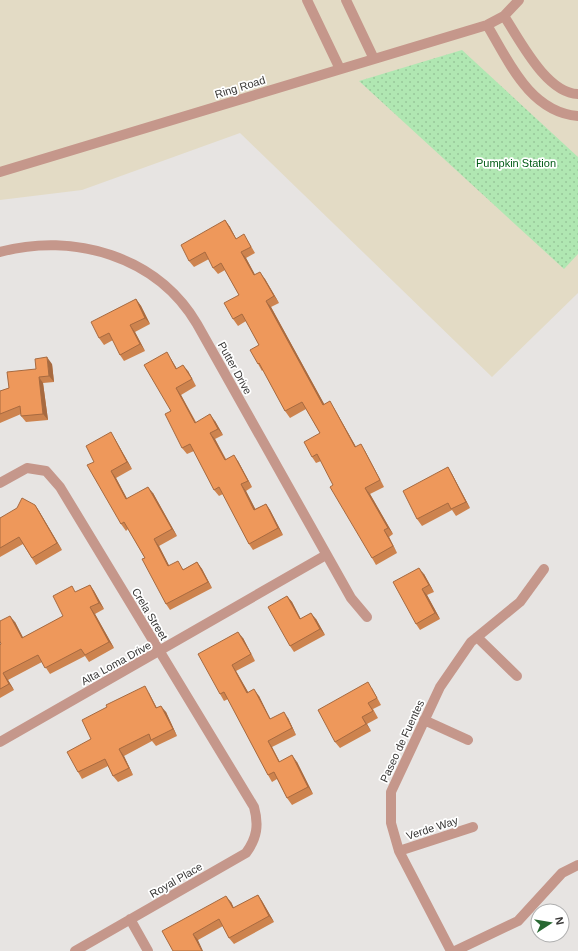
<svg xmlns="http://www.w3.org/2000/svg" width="578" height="951" font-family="Helvetica,sans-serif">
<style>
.commercial{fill:#e3dbc5}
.green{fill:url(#green-dots)}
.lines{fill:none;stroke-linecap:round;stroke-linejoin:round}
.minor{stroke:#c5978b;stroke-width:10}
.wall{fill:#cd834e}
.shaded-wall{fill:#a76a40}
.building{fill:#ee985b;stroke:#a76a40}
.labels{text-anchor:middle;stroke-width:3.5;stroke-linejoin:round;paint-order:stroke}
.street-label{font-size:11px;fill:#383736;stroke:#fff}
.park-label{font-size:11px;fill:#035c17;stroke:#fff}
</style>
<defs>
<pattern id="green-dots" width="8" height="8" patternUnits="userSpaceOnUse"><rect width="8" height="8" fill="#b0e7b2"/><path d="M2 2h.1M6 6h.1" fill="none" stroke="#98c79a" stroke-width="1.8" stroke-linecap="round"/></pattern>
</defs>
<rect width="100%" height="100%" fill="#e7e4e2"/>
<path class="commercial" d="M0,0H578V293L492,377L240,133L82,190L0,200Z"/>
<path class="green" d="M462,50L578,157V254L564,269L359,81Z"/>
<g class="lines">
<path class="minor" d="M307,0L340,69
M346,0L374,59
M504,16C520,40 546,93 578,94
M487,25C509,62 530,112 578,116
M0,172L487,25L504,16L519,0
M0,252C73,232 157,256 197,324L351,598L367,617
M0,483L27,468L46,471L60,487L254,807C259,825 257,838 246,853L75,951
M477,637L517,676
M424,720L468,740
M0,742L326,555
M399,851L473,827
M130,919L148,951
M451,951L399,851L391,823V792L440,687L471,642L520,602L544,569
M455,951L518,921L562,873L578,865"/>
</g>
<path class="wall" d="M225,220L230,227L236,239L248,241L255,253L246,258L255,275L265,279L279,303L271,307L324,404L334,408L356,447L365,451L384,487L370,494L393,534L389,537L397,553L376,565L372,558L321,461L316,463L312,457L320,433L306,409L290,418L285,411L263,370L262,371L258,364L259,345L246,321L238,326L233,319L239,295L225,270L218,274L213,268L209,259L194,267L189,261Z
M136,299L141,306L150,324L135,332L145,351L124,361L120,355L113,340L104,345L99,338Z
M171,359L177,369L188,371L196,386L181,395L196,422L215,421L223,435L215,439L226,459L238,461L252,487L246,491L255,509L266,504L270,510L283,535L253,550L249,544L223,494L219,496L214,490L194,451L187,454L182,448L171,411Z
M52,364L54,382L43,383L48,420L26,422L21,416V414L0,423V391L9,388L36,369Z
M115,439L132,469L116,478L127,499L153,493L177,536L159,546L169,566L184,569L197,562L202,569L212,588L170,610L166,604L145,558L128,529L126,531L121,524L94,462Z
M448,467L452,474L470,508L456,516L452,510L422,526L417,519Z
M35,505L39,511L62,550L36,565L23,544L0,557V518Z
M424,574L434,592L427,595L440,619L420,630L416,624Z
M90,585L94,591L104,609L95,614L114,648L89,662L85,656L50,674L42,662L8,680L14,690L0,698V645L1,644L15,622L23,638L63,616L76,592Z
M287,596L292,602L300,618L316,619L325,635L294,652L290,646Z
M243,638L255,661L236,671L248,692L259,696L270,719L288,718L296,735L272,747L280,762H297L313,794L292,805L287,798L277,779L272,782L268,775L228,699L224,701L220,694Z
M372,688L381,705L373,709L378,718L367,724L371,731L340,748L335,742Z
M149,693L157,708L166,712L177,736L156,746L152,741L124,756L133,775L118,782L113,776L108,766L82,779L78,772L91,739Z
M258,895L262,901L274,922L234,944L229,938L223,926L198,940L173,951L231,902L234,908Z"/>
<path class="shaded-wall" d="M225,220L230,227L240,246L236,239Z
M241,252L246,258L259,282L254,275Z
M260,272L265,279L279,303L274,296Z
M136,299L141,306L150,324L145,318Z
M266,301L271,307L328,411L323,405Z
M130,325L135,332L145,351L140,344Z
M167,352L171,359L181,376L176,369Z
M47,357L52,364L54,382L49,376Z
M183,365L188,371L196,386L192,379Z
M39,377L43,383L48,420L43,414Z
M176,388L181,395L199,429L195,423Z
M330,401L334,408L360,454L355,447Z
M210,414L215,421L223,435L218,429Z
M111,432L115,439L132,469L127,462Z
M210,433L215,439L229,466L225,460Z
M361,444L365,451L384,487L380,480Z
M234,455L238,461L252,487L248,481Z
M448,467L452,474L470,508L466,502Z
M111,471L116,478L131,506L126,499Z
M241,484L246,491L259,516L254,510Z
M148,487L153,493L177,536L172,529Z
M365,488L370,494L393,534L388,528Z
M266,504L270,510L283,535L278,528Z
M35,505L39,511L62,550L57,543Z
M384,530L389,537L397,553L393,546Z
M154,539L159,546L173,573L168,566Z
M197,562L202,569L212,588L208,582Z
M419,568L424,574L434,592L429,585Z
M90,585L94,591L104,609L99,603Z
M422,589L427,595L440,619L435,613Z
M287,596L292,602L304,625L300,619Z
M90,607L95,614L114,648L109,642Z
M311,613L316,619L325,635L320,629Z
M10,616L15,622L27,645L22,638Z
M238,632L243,638L255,661L251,654Z
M232,665L236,671L252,699L247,693Z
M3,673L8,680L14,690L9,684Z
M145,686L149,693L160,715L156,708Z
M254,689L259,696L274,726L270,719Z
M161,706L166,712L177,736L173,729Z
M284,712L288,718L296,735L292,728Z
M362,717L367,724L371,731L366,724Z
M268,741L272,747L283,769L279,762Z
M119,749L124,756L133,775L129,768Z
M292,755L297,762L313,794L308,787Z
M258,895L262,901L274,922L269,916Z
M226,896L231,902L237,915L233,908Z
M193,934L198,940L203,951H202Z"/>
<path class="building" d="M225,220L236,239L244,234L251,247L241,252L254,275L260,272L274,296L266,301L323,405L330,401L355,447L361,444L380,480L365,488L388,528L384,530L393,546L372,558L330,487L333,485L317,454L312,457L304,442L320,433L302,402L285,411L259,363L258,364L250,350L259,345L242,314L233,319L224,303L239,295L221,263L213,268L205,252L189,261L181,245Z
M136,299L145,318L130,325L140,344L120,355L109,333L99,338L91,322Z
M167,352L176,369L183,365L192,379L176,388L195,423L210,414L218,429L210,433L225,460L234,455L248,481L241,484L254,510L266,504L278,528L249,544L219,487L214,490L190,444L182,448L165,414L171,411L144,365Z
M47,357L49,376L39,377L43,414L21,416L20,406L0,414V391L9,388L7,372L36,369L35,359Z
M111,432L127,462L111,471L126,499L148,487L172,529L154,539L168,566L178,561L183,570L197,562L208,582L166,604L142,559L145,558L124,522L121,524L87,465L94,462L86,446Z
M448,467L466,502L451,509L448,503L417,519L403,491Z
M22,498L35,505L57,543L32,558L19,537L0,548V518L17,508Z
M419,568L429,585L422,589L435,613L416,624L393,582Z
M90,585L99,603L90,607L109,642L85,655L81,649L45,668L38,655L3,673L9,684L0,689V645L1,644L0,641V621L10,616L22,638L63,616L53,596L72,586L75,592Z
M287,596L300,619L311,613L320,629L290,646L268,607Z
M238,632L251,654L232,665L247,693L254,689L270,719L284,712L292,728L268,741L279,762L292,755L308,787L287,798L274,772L268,775L224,692L220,694L198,654Z
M368,682L377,698L368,703L373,711L362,717L366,724L335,742L318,710Z
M145,686L156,708L161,706L173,729L151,740L149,734L119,749L129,768L113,776L105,759L78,772L67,752L91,739L82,720L107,707L106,705Z
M258,895L269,916L229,938L219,919L193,934L202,951H173L162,931L226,896L233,908Z"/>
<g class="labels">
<g class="street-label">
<text transform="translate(240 87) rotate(-17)" y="4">Ring Road</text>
<text transform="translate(235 368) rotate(61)" y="4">Putter Drive</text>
<text transform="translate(150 614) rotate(59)" y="4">Crela Street</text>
<text transform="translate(116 663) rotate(-29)" y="4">Alta Loma Drive</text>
<text transform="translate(402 741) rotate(-65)" y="4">Paseo de Fuentes</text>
<text transform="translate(432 828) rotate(-18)" y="4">Verde Way</text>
<text transform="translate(176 880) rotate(-30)" y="4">Royal Place</text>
</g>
<g class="park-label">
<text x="516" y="167">Pumpkin Station</text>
</g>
</g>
<g transform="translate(550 923) rotate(78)"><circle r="19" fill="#ffffff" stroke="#afafaf"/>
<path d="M0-3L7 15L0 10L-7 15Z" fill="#286832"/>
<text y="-6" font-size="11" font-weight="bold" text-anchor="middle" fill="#383736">N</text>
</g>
</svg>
